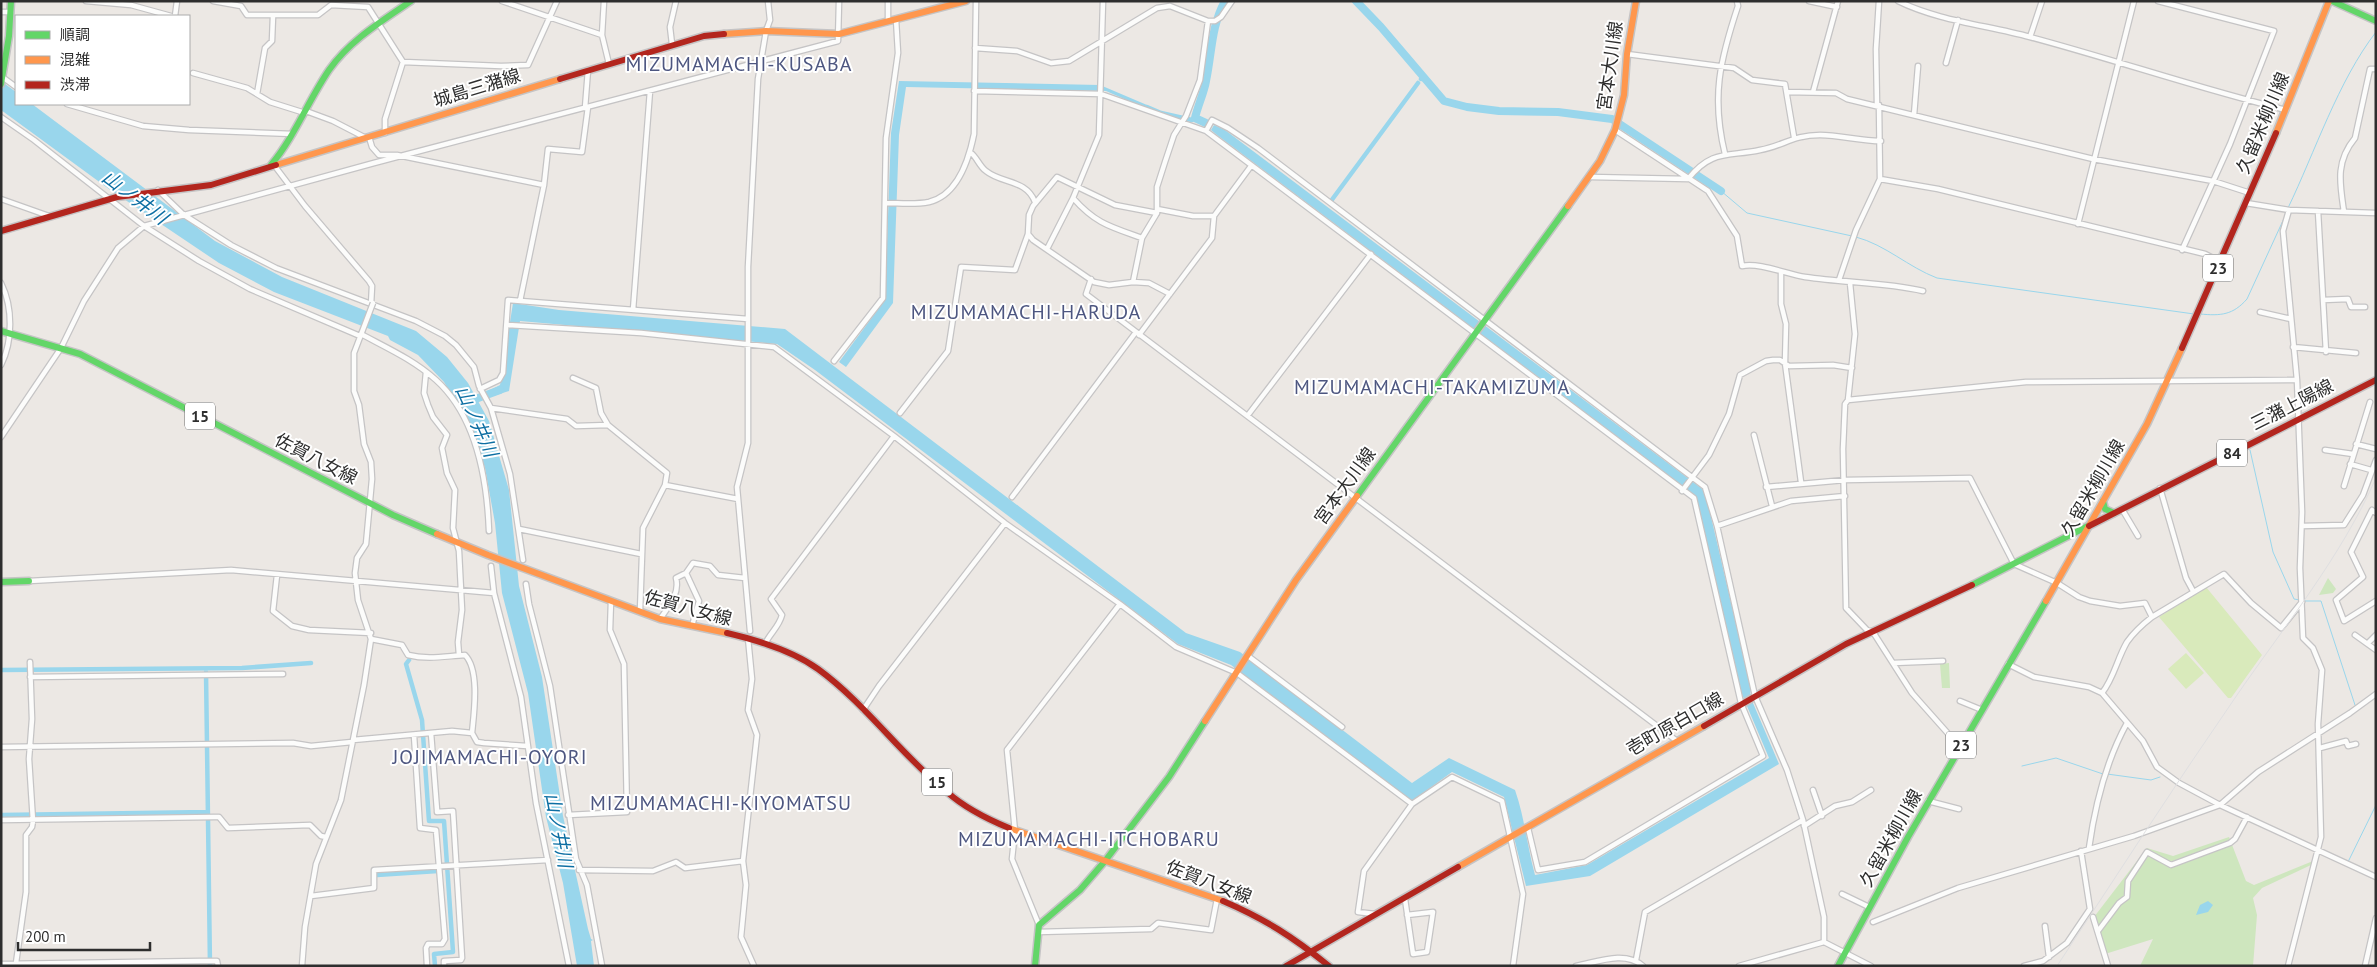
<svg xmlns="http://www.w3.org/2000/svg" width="2377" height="967" font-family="'PT Sans','Noto Sans JP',sans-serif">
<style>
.green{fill:#cee6be}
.pitch{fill:#d9eabb}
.water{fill:#99d6ec}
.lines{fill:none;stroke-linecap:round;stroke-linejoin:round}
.stream{stroke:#99d6ec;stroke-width:1}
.canal{stroke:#99d6ec;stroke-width:4.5}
.river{stroke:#99d6ec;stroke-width:8}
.street-casing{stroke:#c5c4c5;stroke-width:7}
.fast-casing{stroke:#c5c4c5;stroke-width:9}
.slow-casing{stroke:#c5c4c5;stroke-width:9}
.jam-casing{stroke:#c5c4c5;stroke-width:9}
.street{stroke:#fcfcfb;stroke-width:4.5}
.fast{stroke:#63d668;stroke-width:6}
.slow{stroke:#ff974d;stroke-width:6}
.jam{stroke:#b3261e;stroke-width:6}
.rail{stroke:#dfdfe1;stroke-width:1}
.street-bridge-casing{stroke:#c5c4c5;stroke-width:7;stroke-linecap:butt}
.street-bridge{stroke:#fcfcfb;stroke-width:4.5}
.labels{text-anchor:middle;stroke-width:4;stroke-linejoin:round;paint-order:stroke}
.shield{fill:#fff;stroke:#6d6d6d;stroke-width:1}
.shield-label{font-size:16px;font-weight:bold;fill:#2e2e2e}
.street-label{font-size:18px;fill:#2e2e2e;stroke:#fff}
.water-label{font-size:19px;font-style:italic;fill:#0d6fa3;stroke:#fff}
.quarter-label{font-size:20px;letter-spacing:1px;fill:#4d5680;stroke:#fff}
</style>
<rect width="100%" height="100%" fill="#ece8e4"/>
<path class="green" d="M2328,578L2336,589L2333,593L2319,595Z
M1949,663L1950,688H1942L1940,664Z
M2229,837L2246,881L2254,885L2313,861L2311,865L2262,888L2253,898L2257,915L2253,966H2140L2153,939L2105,954L2094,917L2147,848L2173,856Z"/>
<path class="pitch" d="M2206,587L2262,655L2231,698H2228L2159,617Z
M2186,653L2204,673L2186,689L2168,669Z"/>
<path class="water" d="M1,81L16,92V104H32L215,241L282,277L416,331L447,357L468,383L489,421L509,490L519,586L542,677L563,816L588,929L591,939L593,940L591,941L594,966H577L563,883L546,817L528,693L502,593L495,523L485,468L471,427L444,382L418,355L390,340L388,336L274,292L219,263L109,189L1,110Z
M899,81L1100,85L1147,105L1150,108L1147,109L1106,91L906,87L899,135L893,303L846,367L839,362L885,300L891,133Z
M1214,125L1225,130L1705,491L1751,688L1750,696L1779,764L1590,876L1526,886L1504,797L1452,772L1412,801L1231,665L1178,644L815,370L777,344L520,321L509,391L493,396L490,390L500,385L513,303L559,310L785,329L1186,633L1240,652L1412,783L1449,758L1515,790C1525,819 1527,846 1535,875L1587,865L1769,758L1741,692L1696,496L1217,135L1211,130Z
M2208,901L2213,905L2208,912L2196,915L2200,905Z"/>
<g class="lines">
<path class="stream" d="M1721,191L1747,213L1852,236
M2288,208C2315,152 2338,81 2376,32
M1856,237C1886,245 1908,267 1937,278L2194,314
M2200,314C2221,316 2233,315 2247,299L2286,214
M2250,450L2273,552L2294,599L2300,600
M2304,601H2321L2355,705
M2022,766L2056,758L2103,774
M2107,774L2151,780L2160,777
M2348,862L2376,805"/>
<path class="canal" d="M1421,79L1423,76
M1147,107L1161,113L1192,120L1195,118
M1331,201L1418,83
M409,660L406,664L422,720L429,821H444L453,952L434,954L435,966
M1,670L242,668L311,663
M206,672L210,966
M1,815L208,812
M377,875L438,871"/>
<path class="river" d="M1356,1L1381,27L1444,101L1467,107L1499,111L1558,112L1612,119L1721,191
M1208,124L1195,118C1198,105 1204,93 1206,81C1212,53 1211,26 1225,1
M470,401L500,390"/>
<defs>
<path id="street" d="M86,1L131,5L171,16
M213,1L241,6L247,15H318L331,5L368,7L403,62L385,119V133
M502,1L602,35
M604,1L602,35L609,64
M1809,1L1837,7
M1898,1C1939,21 1986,25 2030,37C2116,60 2200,89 2286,110
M2158,1L2274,31L2230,144L2182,250
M1,12H11
M175,16L177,1
M888,21V1
M2030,37L2042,1
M672,44L670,27L676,1
M975,48L1017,51L1051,63L1069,61L1157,8L1170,6L1208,21H1215L1221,17L1232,1
M1627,54L1734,68L1752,80L1785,84L1794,137
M403,62L501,66L528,65L557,1
M1946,63L1958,20
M193,73L247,88L270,102L305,113
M1,76L16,87
M974,91L1101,94L1206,131L1694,498L1741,703L1763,756L1585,862L1538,870L1528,828
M1787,92L1836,93L1847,99L2093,159L2213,181L2250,193
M1813,92L1838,1
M257,94L265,48L272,41L273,16
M67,104L143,126L189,130L293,134
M1877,105L1876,49L1879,1
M585,108L588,70
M306,111L333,121L366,138
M1914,115L1918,66
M1,117L34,140L144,226L199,261L250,289L360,336
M1615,130L1708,191L1737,236L1742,266C1758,262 1787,274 1805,277C1845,283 1884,282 1923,291
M1206,131L1212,120L1228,128L1258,148L1705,487L1717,526L1755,696L1787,770L1803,820L1824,917V942
M369,137L372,147L379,155H397L544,185
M970,152C977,157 979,166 986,171C1002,184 1026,179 1035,202
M1725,154C1711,97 1720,60 1738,6L1737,1
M274,165L305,206L369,281L372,286L371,305
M1590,177L1688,179C1712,149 1728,157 1760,150C1783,146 1793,135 1820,135C1840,135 1860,141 1881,141
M1880,179L1938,189L2205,254L2221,262
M158,190L184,215L231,245L276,268L416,321L445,336L456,345L474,367L479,386L491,408L510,474L523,560
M1073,198C1096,224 1111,227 1142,238
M1,199L49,216
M885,203C899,203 915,205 929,202C958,195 969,159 974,134L976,1
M2246,203L2289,210L2376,213
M1157,209L1193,216H1214
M2318,211L2326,352
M2344,212C2340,184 2335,162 2355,138L2370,69H2376
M2078,224L2134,1
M1028,234L1033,240L1094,282L1109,285L1133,282L1142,238L1157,213V187L1165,162L1174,135L1186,116L1200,80L1208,21
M1047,249L1073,198L1099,135L1103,1
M1781,273V304L1786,324L1785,363L1801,482
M1091,279L1086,294L1677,741
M1839,280L1856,230L1880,179L1879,105
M1133,282L1149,283L1170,294
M1,283C13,307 13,341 1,365
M1850,283L1855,334L1848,400L1845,404L1843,449L1846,608L1867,630L1873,632L1912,693L1960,747
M2323,300L2348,299L2351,307H2365
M520,301L544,185L548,149L582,152L588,107
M633,310L650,91
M2260,312L2291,319
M508,325L641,333L774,347L894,436L1005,523L1120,604L1176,647L1237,673L1412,804
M361,334C387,348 414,360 436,380C477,417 487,479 489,531
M1139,335L1212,238L1214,216L1251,166
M2293,347L2356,353
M834,361L883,298L886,138L898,53L896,19
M426,372L424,393L428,405L433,417L447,435L442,448L447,473L455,490L453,528L459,551L462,610L458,642L459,655
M573,378L596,388L601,413L608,425L667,473L665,485L643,528L640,611
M480,389L499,380L503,373L508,300L748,319
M1848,400L2026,382L2297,380
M491,408L567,419L576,426L608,425
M900,413L948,351L961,267L1015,270L1028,234L1029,215L1033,206L1057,177L1115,205L1157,213
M1248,415L1371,254
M1754,435L1772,506
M1,437L61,348L84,301L118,248L144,226L374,163L838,41L839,1
M2356,444L2376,449
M2325,450L2353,454
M2350,464L2371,470
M665,485L738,499
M2344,486L2370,402
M1766,487L1845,480L1970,478L2014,564L2057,583L2079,597L2090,601L2120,606L2145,603L2152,617L2224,574L2251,603L2281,628L2302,602
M2160,488L2186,578L2193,591
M1682,491L1709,455L1729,414L1740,375L1766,361L1773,360H1780L1789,366L1833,365L1852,368
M1012,497L1136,332
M2122,509L2138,536
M2376,513L2372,510L2351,552L2363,577L2336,600L2344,621L2376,601
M1717,526L1791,501L1845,496
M2302,526L2344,525L2363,495L2376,460
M519,529L641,554
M491,566L494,593L521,697L536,803L569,966
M686,573L699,601L692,626
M277,575L273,611L292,626L309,630L371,633
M29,581L231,570L494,593
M526,584L529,604L550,686L576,859L587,885L602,966
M660,619C669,606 680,594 676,578L686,573L693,563L710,566L718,575L745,578
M750,631L737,487L748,443V267L758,79L766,31L770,20L768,1
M2355,635L2376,650
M748,638L752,679L748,710L757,735L743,861L746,885L741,937L754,966
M371,639L402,645L408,655C428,660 446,656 465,655C480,670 474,713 472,733L477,742L484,743L527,746
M2368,643L2376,635
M765,644C770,633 779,627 782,615L771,599L894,436
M1248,656L1342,727
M1893,663L1943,661
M2008,664L2034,677L2089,687L2102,693L2143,741L2157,767L2179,783L2220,805L2376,877
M30,677L283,674
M2102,693C2114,678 2117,659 2127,642C2134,632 2143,624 2152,617
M1960,701L1982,710
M863,710L879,686L1005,523
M431,733L437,810V812L453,811L462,958L461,960L444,961V966
M414,735L420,828L436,830L445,939L442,944H428L426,948L427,966
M353,740L452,731L472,733
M1,747L293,743L311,746L352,742
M2320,748L2346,741L2348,746L2356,744
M1813,790L1822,816
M1928,801L1959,809
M568,815L627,812L624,664L610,630L611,601
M1,820L214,817H219L228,828L310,825L321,836L326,837
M1804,826L1835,806L1852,802L1871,790
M2089,848C2095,805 2106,761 2127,723
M579,870L653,871L676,862L685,868L743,861
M1842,894L1869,907
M311,896L374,888V870L548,860
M1405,899L1413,954L1427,952L1433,912L1407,915
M1375,914L1358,912L1364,871L1412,804L1452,777L1502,801L1523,894L1513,966
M2093,917L2108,966
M1873,922L1958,888L2134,836L2220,805L2258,772L2350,713L2376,694
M1039,925L1012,859L1015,831L1007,750L1120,604
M2045,926L2049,957
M2098,931L2119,903L2127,897L2128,881L2147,852L2171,865L2230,843L2235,839L2247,817
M1038,932L1151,929L1158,923L1211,930L1217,899
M1636,960L1645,912L1803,820
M16,963L26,892V835L32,827L33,821L29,759L32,719L30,662
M1,964L200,961H217L218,966
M302,966L305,927L316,864L341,800L364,685L371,639L358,600L355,573L357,558L366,544L372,479L371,462L364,444L359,405L354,391V353L362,332
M1576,966C1597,962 1625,950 1643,966
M1739,966L1824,942L1871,966
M2024,966L2043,961L2067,943L2090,909L2081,851
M2288,966L2321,837L2318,724L2322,670L2313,648L2303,638L2300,568L2302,512L2297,380L2283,231L2289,210
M2365,966L2376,918"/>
<path id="fast" d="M2332,1L2376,21
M1,84L9,36L11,1
M271,165C295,136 308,101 329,70C350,40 382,21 411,1
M1,331L80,354L393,515L437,534
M1357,496L1568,206
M2103,501L2105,509L2114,513
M1,582L29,581
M1972,585L2088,526
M1035,966L1039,925L1080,890L1105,861L1169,777L1205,721
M1838,966L1908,837L2046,601"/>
<path id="slow" d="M724,34L766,31L839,34L966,1
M2276,133L2329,1
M276,165L560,79
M1568,206L1600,161L1615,130L1624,95L1627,54L1636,1
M437,534L488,555L660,619L727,633
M2046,601L2147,424L2182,348
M1205,721L1296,580L1357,496
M1009,828L1223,901
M1458,867L1704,726"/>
<path id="jam" d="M560,79L704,36L724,34
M1,231L117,197L211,185L276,165
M2182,348L2276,133
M2089,526L2376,380
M727,633C757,640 793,651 818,669C866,704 901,755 947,792C965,808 987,819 1009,828
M1704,726L1846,644L1972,585
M1223,901C1265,919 1293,937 1329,966
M1286,966L1458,867"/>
</defs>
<use href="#street" class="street-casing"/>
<use href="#fast" class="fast-casing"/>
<use href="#slow" class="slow-casing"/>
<use href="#jam" class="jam-casing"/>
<use href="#street" class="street"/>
<use href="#fast" class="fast"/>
<use href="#slow" class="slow"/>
<use href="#jam" class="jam"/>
<path class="rail" d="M2057,966C2116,877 2174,786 2235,698C2285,625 2340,559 2376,478"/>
<defs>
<path id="street-bridge" d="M362,332L373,303"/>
</defs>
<use href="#street-bridge" class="street-bridge-casing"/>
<use href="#street-bridge" class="street-bridge"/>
</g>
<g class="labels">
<g class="shield">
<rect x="2203" y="254.5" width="30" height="27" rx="4"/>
<rect x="185" y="402.5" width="30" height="27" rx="4"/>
<rect x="2217" y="439.5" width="30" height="27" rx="4"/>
<rect x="1946" y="731.5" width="30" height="27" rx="4"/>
<rect x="922" y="768.5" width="30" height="27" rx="4"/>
</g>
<g class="shield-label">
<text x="2218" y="274">23</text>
<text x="200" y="422">15</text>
<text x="2232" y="459">84</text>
<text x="1961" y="751">23</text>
<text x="937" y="788">15</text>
</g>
<g class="street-label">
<text transform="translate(1610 66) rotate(-82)" y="6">宮本大川線</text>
<text transform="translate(477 88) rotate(-17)" y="6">城島三潴線</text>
<text transform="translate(2263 123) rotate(-67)" y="6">久留米柳川線</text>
<text transform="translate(2292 405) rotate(-27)" y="6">三潴上陽線</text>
<text transform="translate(316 459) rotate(27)" y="6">佐賀八女線</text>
<text transform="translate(1345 486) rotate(-54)" y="6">宮本大川線</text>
<text transform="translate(2093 488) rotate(-60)" y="6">久留米柳川線</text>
<text transform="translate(688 608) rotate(15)" y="6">佐賀八女線</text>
<text transform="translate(1675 724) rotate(-30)" y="6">壱町原白口線</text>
<text transform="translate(1891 838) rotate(-61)" y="6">久留米柳川線</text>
<text transform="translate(1209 882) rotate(21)" y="6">佐賀八女線</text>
</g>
<g class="water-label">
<text transform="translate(135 197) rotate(37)" y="7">山ノ井川</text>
<text transform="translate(477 421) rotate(66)" y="7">山ノ井川</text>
<text transform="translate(559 830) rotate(79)" y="7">山ノ井川</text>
</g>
<g class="quarter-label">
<text x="739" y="71">MIZUMAMACHI-KUSABA</text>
<text x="1026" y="319">MIZUMAMACHI-HARUDA</text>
<text x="1432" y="394">MIZUMAMACHI-TAKAMIZUMA</text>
<text x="490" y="764">JOJIMAMACHI-OYORI</text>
<text x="721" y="810">MIZUMAMACHI-KIYOMATSU</text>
<text x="1089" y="846">MIZUMAMACHI-ITCHOBARU</text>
</g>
</g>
<rect width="2377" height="967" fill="none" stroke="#2e2e2e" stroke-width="5"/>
<rect x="15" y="15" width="175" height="90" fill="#ffffff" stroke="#ababab"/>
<rect x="25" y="31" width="25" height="8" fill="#63d668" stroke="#ababab"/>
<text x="60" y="40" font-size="15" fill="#2e2e2e">順調</text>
<rect x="25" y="56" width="25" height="8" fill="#ff974d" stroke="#ababab"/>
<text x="60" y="65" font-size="15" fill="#2e2e2e">混雑</text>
<rect x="25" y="81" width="25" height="8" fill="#b3261e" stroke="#ababab"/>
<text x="60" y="90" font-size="15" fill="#2e2e2e">渋滞</text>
<path d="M18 942v8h132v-8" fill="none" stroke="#2e2e2e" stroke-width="2.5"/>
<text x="25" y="942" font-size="15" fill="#2e2e2e" stroke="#ffffff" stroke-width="4" paint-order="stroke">200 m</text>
</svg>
